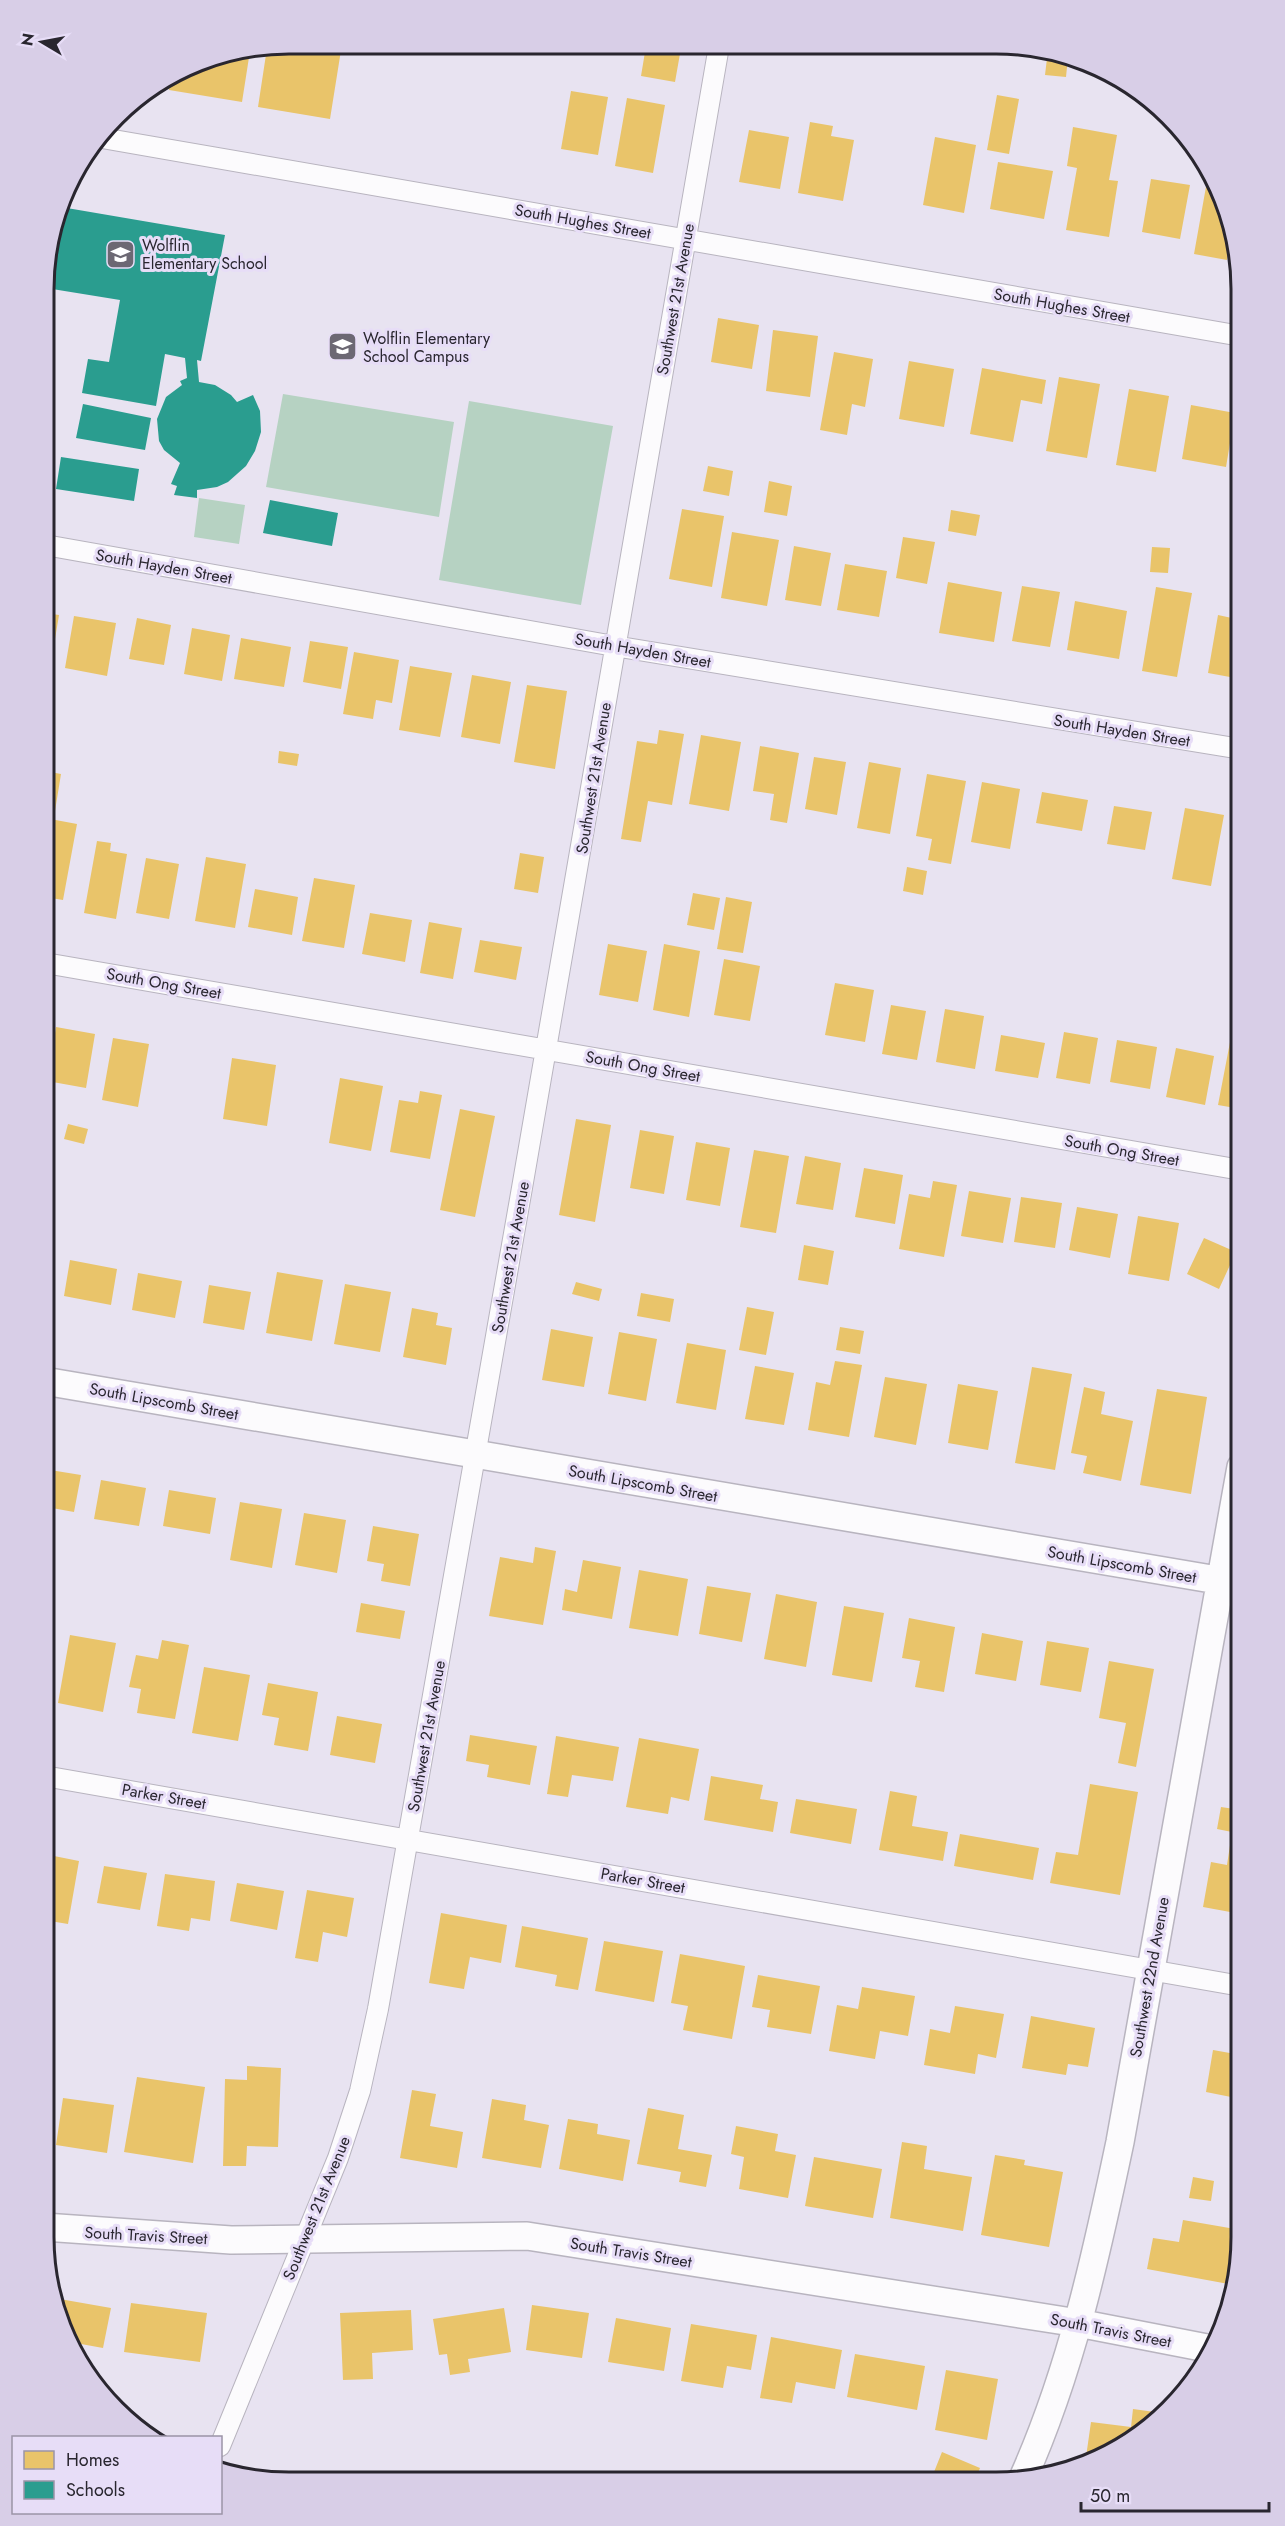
<svg xmlns="http://www.w3.org/2000/svg" width="1285" height="2526" font-family="Jost,sans-serif">
<style>
.green{fill:#b6d2c2}
.homes{fill:#e9c46a}
.schools{fill:#2a9d8f}
.lines{fill:none;stroke-linecap:round;stroke-linejoin:round}
.street-casing{stroke:#b8b4bf;stroke-width:22}
.secondary-casing{stroke:#b8b4bf;stroke-width:30}
.street{stroke:#fcfbfd;stroke-width:20}
.secondary{stroke:#fcfbfd;stroke-width:27}
.labels{text-anchor:middle;stroke-width:6;stroke-linejoin:round;paint-order:stroke}
.street-label{font-size:16px;fill:#29262f;stroke:#e7ddf7}
.poi-label{font-size:16px;fill:#29262f;stroke:#e7ddf7;text-anchor:start}
.rim{fill:none;stroke:#29262f;stroke-width:3}
</style>
<rect width="100%" height="100%" fill="#e8e3f1"/>
<path class="green" d="M283,394L454,422L439,517L266,487Z
M469,401L613,426L581,605L439,580Z
M199,498L245,505L239,544L194,537Z"/>
<path class="homes" d="M289,44H342L330,119L258,107L267,48Z
M646,46L681,48L675,82L641,76Z
M1048,50L1068,57L1066,77L1045,75Z
M250,51L242,102L169,90L171,78L196,62Z
M571,91L608,97L598,155L561,149Z
M997,95L1019,99L1009,154L987,150Z
M627,98L665,105L653,173L615,166Z
M810,122L833,126L831,136L854,140L843,201L798,193Z
M1073,127L1117,135L1109,180L1118,181L1109,237L1066,230L1077,168L1067,166Z
M749,130L789,137L780,189L739,182Z
M935,137L976,145L964,213L923,205Z
M998,162L1053,171L1044,219L990,209Z
M1209,170L1229,211L1232,232L1227,260L1194,254Z
M1151,179L1190,185L1180,239L1142,232Z
M718,318L759,325L752,369L711,362Z
M773,330L818,336L810,397L766,391Z
M834,352L873,359L865,407L852,404L847,435L820,430Z
M909,361L954,369L944,427L899,419Z
M982,368L1046,380L1042,404L1021,400L1013,442L970,434Z
M1059,377L1100,384L1087,458L1046,451Z
M1129,389L1169,396L1156,472L1116,465Z
M1191,405L1235,413L1226,467L1182,459Z
M708,466L733,471L729,496L703,491Z
M769,481L792,486L787,516L764,512Z
M682,509L724,516L712,587L669,579Z
M951,510L980,515L976,536L948,531Z
M732,532L779,540L767,606L721,598Z
M903,537L935,542L927,584L896,578Z
M794,546L831,553L821,606L785,600Z
M1152,547L1170,548L1168,573L1150,572Z
M845,564L887,571L879,617L837,610Z
M948,582L1002,592L994,642L939,633Z
M1022,586L1060,592L1050,647L1012,641Z
M1156,587L1192,593L1177,677L1142,671Z
M1075,601L1127,611L1119,659L1067,650Z
M45,613L59,615L53,651L45,650Z
M1218,615L1241,620V679L1208,673Z
M74,616L116,623L107,676L65,668Z
M137,618L171,625L164,665L129,659Z
M192,628L230,635L222,681L184,674Z
M241,638L291,647L284,687L234,679Z
M310,641L348,647L341,689L303,682Z
M354,652L399,660L392,703L376,700L373,719L343,714Z
M410,666L452,673L440,737L399,730Z
M472,675L511,682L500,744L461,737Z
M527,685L567,691L555,769L514,762Z
M659,730L684,734L672,805L648,801L641,842L621,839L637,741L657,744Z
M701,735L741,742L729,811L689,804Z
M760,746L799,753L787,823L770,820L774,794L753,791Z
M279,751L299,754L297,766L278,763Z
M814,757L846,762L837,815L805,809Z
M869,762L901,768L890,834L857,828Z
M45,771L61,774L55,811L45,809Z
M927,774L966,781L951,864L928,860L932,839L916,836Z
M982,782L1020,789L1010,849L971,842Z
M1042,792L1088,800L1082,831L1036,823Z
M1114,806L1152,812L1145,850L1107,844Z
M1185,808L1224,815L1211,886L1172,879Z
M45,818L77,824L63,900L45,897Z
M97,841L111,843L110,851L127,854L116,919L84,913Z
M520,853L544,857L538,893L514,889Z
M206,857L246,864L235,928L195,921Z
M146,858L179,864L169,919L136,913Z
M907,867L927,871L923,895L903,891Z
M314,878L355,885L344,948L302,941Z
M255,889L298,897L292,935L248,927Z
M693,893L720,898L714,930L687,925Z
M726,897L752,902L743,953L717,949Z
M370,913L412,920L405,962L362,954Z
M429,922L462,928L453,979L420,973Z
M480,940L522,947L516,980L474,972Z
M608,944L647,951L638,1002L599,995Z
M664,944L700,951L689,1017L653,1010Z
M724,959L760,966L750,1021L714,1015Z
M1238,976H1241V1109L1218,1105L1235,1016L1230,1015Z
M835,983L874,990L865,1042L825,1035Z
M891,1005L926,1011L917,1060L882,1054Z
M945,1009L984,1016L975,1069L936,1062Z
M56,1027L95,1034L86,1088L47,1081Z
M1064,1032L1098,1038L1090,1084L1056,1078Z
M1001,1035L1045,1043L1038,1078L995,1071Z
M113,1038L149,1044L138,1107L102,1100Z
M1117,1040L1157,1047L1150,1089L1110,1082Z
M1176,1048L1214,1056L1205,1105L1166,1097Z
M232,1058L276,1065L267,1126L223,1119Z
M340,1078L383,1086L371,1151L329,1143Z
M420,1091L442,1095L430,1159L390,1152L399,1100L418,1103Z
M460,1109L495,1116L475,1217L440,1210Z
M576,1119L611,1125L595,1222L559,1215Z
M68,1124L88,1129L84,1144L64,1139Z
M640,1130L674,1136L664,1194L630,1188Z
M696,1142L730,1148L720,1206L686,1200Z
M754,1150L789,1156L776,1233L740,1227Z
M805,1156L841,1163L833,1210L796,1204Z
M864,1168L903,1175L895,1224L855,1217Z
M933,1181L957,1185L944,1257L899,1249L909,1194L930,1198Z
M969,1191L1011,1198L1003,1243L961,1236Z
M1021,1197L1062,1203L1055,1248L1014,1242Z
M1077,1207L1118,1214L1110,1258L1069,1250Z
M1138,1216L1179,1223L1169,1281L1128,1274Z
M1204,1238L1236,1252L1219,1289L1187,1274Z
M45,1245L50,1246L46,1273H45Z
M804,1245L834,1251L828,1285L798,1280Z
M70,1260L117,1269L111,1305L64,1296Z
M277,1272L323,1280L312,1341L266,1333Z
M138,1273L182,1281L175,1318L132,1310Z
M576,1282L602,1289L599,1301L572,1294Z
M345,1284L391,1292L380,1352L334,1344Z
M209,1285L251,1292L244,1330L203,1323Z
M641,1293L674,1299L670,1322L637,1316Z
M747,1307L774,1312L766,1355L739,1350Z
M412,1308L438,1313L436,1325L452,1328L446,1365L403,1357Z
M840,1327L864,1331L860,1354L836,1350Z
M551,1329L593,1337L584,1387L542,1380Z
M619,1332L657,1339L646,1401L608,1394Z
M687,1343L726,1350L716,1410L676,1403Z
M835,1361L862,1365L849,1437L808,1430L816,1382L830,1385Z
M755,1366L794,1373L784,1425L745,1419Z
M1032,1367L1072,1374L1055,1470L1015,1463Z
M885,1377L927,1384L916,1445L874,1437Z
M958,1384L998,1391L988,1450L948,1443Z
M1084,1387L1105,1392L1101,1414L1133,1421L1121,1481L1083,1473L1087,1456L1071,1453Z
M1157,1389L1207,1397L1191,1494L1140,1485Z
M44,1469L81,1475L74,1512L52,1508L50,1518L44,1517Z
M101,1480L146,1488L139,1526L94,1519Z
M169,1490L216,1498L210,1534L163,1526Z
M240,1502L282,1509L272,1568L230,1560Z
M304,1513L346,1520L337,1573L295,1565Z
M373,1526L419,1534L410,1586L381,1581L384,1564L367,1561Z
M535,1547L556,1551L543,1625L489,1616L500,1557L533,1563Z
M583,1560L621,1567L612,1619L562,1610L565,1589L577,1592Z
M639,1570L688,1579L678,1636L629,1628Z
M707,1586L751,1593L742,1642L699,1634Z
M776,1594L817,1602L806,1667L764,1659Z
M361,1603L405,1611L400,1639L356,1632Z
M844,1606L884,1613L872,1682L832,1675Z
M909,1618L955,1627L944,1692L915,1687L920,1661L902,1658Z
M982,1633L1023,1641L1016,1681L975,1674Z
M70,1635L116,1643L103,1712L58,1703Z
M162,1640L189,1645L175,1719L137,1713L141,1689L129,1687L136,1655L158,1659Z
M1047,1641L1089,1648L1081,1692L1040,1685Z
M1109,1661L1154,1669L1136,1767L1118,1763L1126,1723L1099,1718Z
M204,1667L250,1675L238,1741L192,1733Z
M268,1683L318,1692L308,1751L274,1745L279,1718L262,1715Z
M337,1716L382,1724L375,1763L330,1755Z
M470,1735L537,1746L530,1785L487,1777L489,1765L466,1761Z
M556,1736L619,1747L613,1781L572,1775L568,1797L547,1794Z
M639,1738L699,1749L689,1801L671,1797L668,1814L626,1807Z
M711,1776L763,1785L760,1799L778,1802L773,1832L704,1820Z
M1090,1784L1138,1792L1120,1895L1050,1883L1056,1852L1078,1855Z
M890,1791L917,1796L912,1826L948,1832L943,1861L879,1850Z
M796,1799L857,1809L851,1844L790,1833Z
M1221,1807L1241,1810V1914L1203,1907L1211,1862L1227,1865L1232,1832L1217,1829Z
M960,1834L1039,1848L1033,1880L954,1866Z
M44,1854L79,1861L68,1924L44,1920Z
M104,1866L147,1873L140,1910L97,1903Z
M165,1874L215,1881L210,1921L191,1918L189,1931L157,1926Z
M237,1883L284,1891L277,1930L230,1921Z
M307,1890L354,1898L347,1937L323,1932L318,1962L295,1958Z
M441,1913L507,1925L501,1963L470,1957L464,1989L429,1983Z
M522,1926L588,1938L578,1990L555,1986L557,1975L515,1967Z
M604,1941L663,1951L654,2002L595,1991Z
M680,1954L745,1966L732,2039L683,2030L688,2006L671,2003Z
M758,1975L820,1986L811,2034L767,2027L770,2010L752,2007Z
M862,1987L915,1996L908,2036L880,2031L875,2059L829,2051L837,2005L858,2009Z
M955,2006L1004,2014L996,2058L978,2054L975,2074L924,2065L930,2029L950,2033Z
M1031,2016L1095,2028L1088,2067L1068,2064L1066,2075L1022,2068Z
M1213,2050L1241,2055V2099L1206,2092Z
M247,2066L281,2068L278,2147L247,2146L246,2166H223L225,2079L247,2080Z
M137,2077L205,2087L193,2163L124,2152Z
M412,2090L436,2094L430,2126L463,2132L457,2168L400,2158Z
M63,2098L114,2105L107,2153L56,2145Z
M492,2099L526,2105L524,2120L549,2125L541,2168L482,2158Z
M648,2108L684,2115L678,2149L712,2155L706,2187L679,2182L681,2172L637,2164Z
M568,2119L598,2124L597,2134L630,2140L623,2181L559,2169Z
M736,2126L778,2134L775,2151L796,2155L788,2198L739,2189L744,2157L731,2154Z
M902,2142L927,2146L924,2169L972,2177L963,2231L890,2218Z
M995,2155L1025,2160L1024,2165L1063,2172L1049,2247L981,2235Z
M814,2157L882,2169L873,2218L805,2206Z
M1193,2177L1214,2181L1211,2201L1189,2198Z
M1183,2220L1241,2230V2253L1234,2285L1147,2269L1153,2238L1179,2242Z
M54,2298L111,2308L103,2348L70,2342L56,2315Z
M131,2303L207,2313L200,2362L124,2352Z
M532,2305L589,2313L582,2358L526,2350Z
M504,2308L511,2352L468,2359L470,2372L450,2375L447,2354L439,2355L433,2319Z
M411,2310L413,2350L372,2353L373,2379L343,2380L340,2313Z
M616,2318L671,2328L664,2371L608,2362Z
M691,2324L757,2335L751,2370L727,2366L723,2388L681,2381Z
M771,2337L842,2350L835,2389L796,2382L792,2403L760,2398Z
M855,2354L925,2366L917,2410L847,2397Z
M946,2370L998,2379L987,2440L935,2430Z
M1133,2409L1162,2413L1132,2441L1085,2464L1091,2422L1131,2427Z
M942,2452L980,2468L974,2482H930Z"/>
<path class="schools" d="M61,207L225,235L201,361L197,360L199,382L215,385L231,395L237,402L253,395L260,411L261,432L255,451L246,466L228,482L217,487L197,490V498L174,495L177,486L171,484L180,463L164,450L159,441L157,419L166,397L182,385L180,381L187,378L185,358L165,354L156,406L82,393L88,359L109,362L120,300L46,288V258Z
M83,404L151,418L145,450L76,438Z
M61,457L139,469L134,501L56,489Z
M270,500L338,513L332,546L263,533Z"/>
<g class="lines">
<defs>
<path id="street" d="M102,138L1241,336
M45,545L614,646L1241,749
M45,963L1241,1170
M44,1776L1241,1986
M220,2446L338,2158L360,2091L378,2009C495,1355 605,701 719,46"/>
<path id="secondary" d="M44,1381L1241,1584
M44,2227L231,2240L527,2236L1078,2323L1212,2349
M1023,2478C1071,2371 1096,2256 1120,2142L1241,1467"/>
</defs>
<use href="#street" class="street-casing"/>
<use href="#secondary" class="secondary-casing"/>
<use href="#street" class="street"/>
<use href="#secondary" class="secondary"/>
</g>
<defs>
<symbol id="school-square" viewBox="-11 -11 22 22"><rect x="-9" y="-9" width="18" height="18" rx="4" fill="#6c6873" stroke="#e7ddf7"/><path d="M0-5L7-2L0 1L-7-2ZM-4 1L0 2.5L4 1V4Q0 6-4 4Z" fill="#fff"/></symbol>
</defs>
<g fill-rule="evenodd">
<use href="#school-square" x="104" y="238" width="33" height="33"/>
<use href="#school-square" x="326" y="330" width="33" height="33"/>
</g>
<g class="labels">
<g class="street-label">
<text transform="translate(583 221) rotate(10)" y="6">South Hughes Street</text>
<text transform="translate(675 299) rotate(-80)" y="6">Southwest 21st Avenue</text>
<text transform="translate(1062 305) rotate(10)" y="6">South Hughes Street</text>
<text transform="translate(164 566) rotate(10)" y="6">South Hayden Street</text>
<text transform="translate(643 650) rotate(10)" y="6">South Hayden Street</text>
<text transform="translate(1122 730) rotate(9)" y="6">South Hayden Street</text>
<text transform="translate(593 778) rotate(-81)" y="6">Southwest 21st Avenue</text>
<text transform="translate(164 983) rotate(10)" y="6">South Ong Street</text>
<text transform="translate(643 1066) rotate(10)" y="6">South Ong Street</text>
<text transform="translate(1122 1150) rotate(10)" y="6">South Ong Street</text>
<text transform="translate(510 1257) rotate(-80)" y="6">Southwest 21st Avenue</text>
<text transform="translate(164 1401) rotate(10)" y="6">South Lipscomb Street</text>
<text transform="translate(643 1483) rotate(10)" y="6">South Lipscomb Street</text>
<text transform="translate(1122 1564) rotate(10)" y="6">South Lipscomb Street</text>
<text transform="translate(426 1736) rotate(-80)" y="6">Southwest 21st Avenue</text>
<text transform="translate(164 1796) rotate(10)" y="6">Parker Street</text>
<text transform="translate(643 1880) rotate(10)" y="6">Parker Street</text>
<text transform="translate(1149 1977) rotate(-80)" y="6">Southwest 22nd Avenue</text>
<text transform="translate(316 2208) rotate(-68)" y="6">Southwest 21st Avenue</text>
<text transform="translate(146 2235) rotate(3)" y="6">South Travis Street</text>
<text transform="translate(631 2252) rotate(9)" y="6">South Travis Street</text>
<text transform="translate(1111 2330) rotate(11)" y="6">South Travis Street</text>
</g>
<g class="poi-label">
<text x="142" y="251">Wolflin<tspan x="142" dy="18">Elementary School</tspan></text>
<text x="363" y="344">Wolflin Elementary<tspan x="363" dy="18">School Campus</tspan></text>
</g>
</g>
<path d="M0 0H1285V2526H0ZM289 54H996A235 235 0 0 1 1231 289V2237A235 235 0 0 1 996 2472H289A235 235 0 0 1 54 2237V289A235 235 0 0 1 289 54Z" fill="#d8cee7" fill-rule="evenodd"/>
<path class="rim" d="M289 54H996A235 235 0 0 1 1231 289V2237A235 235 0 0 1 996 2472H289A235 235 0 0 1 54 2237V289A235 235 0 0 1 289 54Z"/>
<rect x="12" y="2436" width="210" height="78" fill="#e7ddf7" stroke="#9b94a7" stroke-width="1.5"/>
<rect x="24" y="2451" width="30" height="18" fill="#e9c46a" stroke="#9b94a7" stroke-width="1.5"/>
<text x="66" y="2466" font-size="18" fill="#29262f">Homes</text>
<rect x="24" y="2481" width="30" height="18" fill="#2a9d8f" stroke="#9b94a7" stroke-width="1.5"/>
<text x="66" y="2496" font-size="18" fill="#29262f">Schools</text>
<g transform="translate(42 42) rotate(280)" stroke="#e7ddf7" stroke-width="4.5" paint-order="stroke">
<path d="M0-4.5L10 22L0 15L-10 22Z" fill="#29262f"/>
<text y="-9" font-size="16" font-weight="bold" text-anchor="middle" fill="#29262f">N</text>
</g>
<path d="M1081 2502v9h188v-9" fill="none" stroke="#29262f" stroke-width="3"/>
<text x="1090" y="2502" font-size="18" fill="#29262f" stroke="#e7ddf7" stroke-width="4.5" paint-order="stroke">50 m</text>
</svg>
